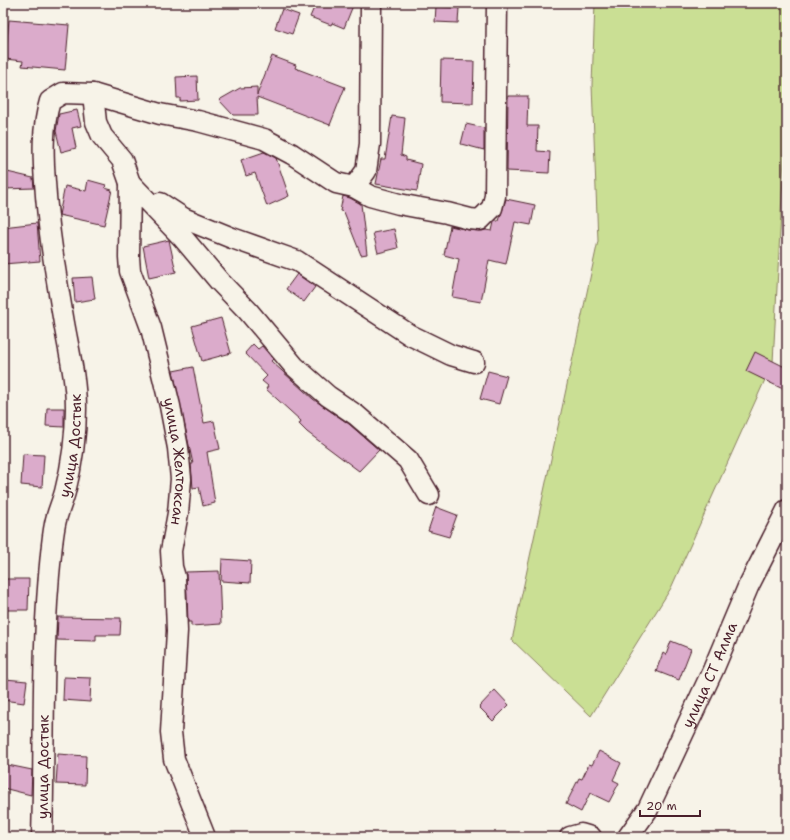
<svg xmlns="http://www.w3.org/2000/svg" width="790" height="840" font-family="'Shantell Sans',sans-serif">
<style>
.grass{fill:#cadf94;stroke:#8a7f60}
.building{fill:#dbabcb;stroke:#4a1f2b}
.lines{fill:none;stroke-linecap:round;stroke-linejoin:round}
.street-casing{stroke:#4a1f2b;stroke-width:23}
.street{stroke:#f7f3e8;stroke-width:20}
.labels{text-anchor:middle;stroke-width:3;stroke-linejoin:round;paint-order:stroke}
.street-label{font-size:15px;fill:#4a1f2b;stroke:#f7f3e8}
</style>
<rect width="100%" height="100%" fill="#f7f3e8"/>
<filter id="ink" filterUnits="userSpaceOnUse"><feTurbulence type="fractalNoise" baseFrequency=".025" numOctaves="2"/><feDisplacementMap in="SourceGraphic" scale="8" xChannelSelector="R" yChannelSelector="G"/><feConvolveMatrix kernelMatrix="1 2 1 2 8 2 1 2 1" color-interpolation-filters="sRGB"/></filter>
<g filter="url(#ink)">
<path class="grass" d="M595,3H787V102L773,362L671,588L591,716L512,640L598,241L592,85Z"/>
<path class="building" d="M316,3H354L344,28L332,23L331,25L310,17Z
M436,6L459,8L458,23L435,22Z
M282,9L299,15L292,34L275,28Z
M9,20L69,25L65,70L22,66L23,61L5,59Z
M272,56L296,65L295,68L345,87L330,125L257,97L258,115H233L219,100L240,88L257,87V95Z
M441,60L474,61L473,103L440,102Z
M197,76L198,100L180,101V98H177L176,77Z
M508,96H528L527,126H538L537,151L550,152L549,173L507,171Z
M77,110L81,126L72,128L76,148L61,152L56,131L59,114Z
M392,116L405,118L401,155L406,157V160L421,164L417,191L376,184L381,159H385Z
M466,124L484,128V150L461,144Z
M264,152L276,158L289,196L267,206L255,173L246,176L241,160Z
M3,171L33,178L34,188L3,189Z
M88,180L106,185L105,188L112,190L104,225L59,215L65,186L86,191Z
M343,196L350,198L361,204L367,254L361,255L344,212L340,211Z
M506,199L535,205L531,225L515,222L506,264L489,260L481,302L452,297L459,259L444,255L450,226L469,230L479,231L486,230L492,231L494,222L496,221H499Z
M37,223L40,261L3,264V227Z
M394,229L398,248L378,253L373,233Z
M169,240L176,272L149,278L143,246Z
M297,274L315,287L304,302L286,289Z
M92,277L95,299L75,302L73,278Z
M221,318L231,353L202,361L192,326Z
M253,344L258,349L262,346L273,359L271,361L313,399L349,424L379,450L359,471L307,432L299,424L301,421L266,389L268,386L262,381L267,376L245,353Z
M755,352L787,368V391L746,371Z
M193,367L204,423L214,421L220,449L207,452L215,503L203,506L199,487L193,488L191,464H193L173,371Z
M488,371L507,376L499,404L480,399Z
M47,408H64V427L46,426Z
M23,454L44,455L42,487L21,485Z
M436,507L457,515L449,537L428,531Z
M222,559L251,561L250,583L221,581Z
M219,571L221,624L191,626V622H188L186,572Z
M3,579H29L28,610H6V595H3Z
M58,617L121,618L120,635H96V641L57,640Z
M671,641L691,649L679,680L656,671L663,653L666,655Z
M64,677L91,678L90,702L63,700Z
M5,679L27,681L24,703L3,700Z
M495,690L509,705L493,721L479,707Z
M599,751L621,763L613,780L619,783L609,802L590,793L581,812L566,804L579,778L582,779L589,764L592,765Z
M58,754L86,756L85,785L56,784Z
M3,764L32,770L31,795L3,788Z"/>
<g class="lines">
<defs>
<g id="street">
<path id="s1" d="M93,94L96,122L102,136L122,160L130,183L129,257L130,271L151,328L170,406L178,448L181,479L178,513L171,551L172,567L175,577L177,631L171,732L174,759L205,837"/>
<path d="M130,183L183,238L220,282L248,311L294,366L328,396L356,415L408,460L429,495"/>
<path d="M354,187L366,171L370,144L371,3"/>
<path d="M160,203L183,218L232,238L297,261L410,335L451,355L474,362"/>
<path id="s2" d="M42,837C45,743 41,648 51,554C52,544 53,534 55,524C57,513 62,503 65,492C72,465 76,435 76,408C76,379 69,351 64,323C56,276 48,230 45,182C43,155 42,128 50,101L63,93L93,94L160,114L198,121L264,139L292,154L336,183L354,187L370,196L399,204L447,213L470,219L480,220L492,208L495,196L497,3"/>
<path d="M570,837L581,834L591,837"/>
<path id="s3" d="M628,837L648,809L713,670L748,587L787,510"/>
</g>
</defs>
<use href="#street" class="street-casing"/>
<use href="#street" class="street"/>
</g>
</g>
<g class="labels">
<g class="street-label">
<text dy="5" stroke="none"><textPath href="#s2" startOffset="394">улица Достык</textPath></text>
<text dy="5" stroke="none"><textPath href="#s1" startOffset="384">улица Желтоксан</textPath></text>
<text dy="5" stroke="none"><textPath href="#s3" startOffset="182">улица СТ Алма</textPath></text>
<text dy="5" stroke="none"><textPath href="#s2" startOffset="70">улица Достык</textPath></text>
</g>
</g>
<rect width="790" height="840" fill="none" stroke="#f7f3e8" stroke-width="16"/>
<rect x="8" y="8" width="774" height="824" fill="none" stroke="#4a1f2b" stroke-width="1.5" filter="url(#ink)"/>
<path d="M640 810v6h60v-6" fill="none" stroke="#4a1f2b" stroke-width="2"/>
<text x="646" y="810" font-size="12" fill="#4a1f2b" stroke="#f7f3e8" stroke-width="3" paint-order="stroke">20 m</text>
</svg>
